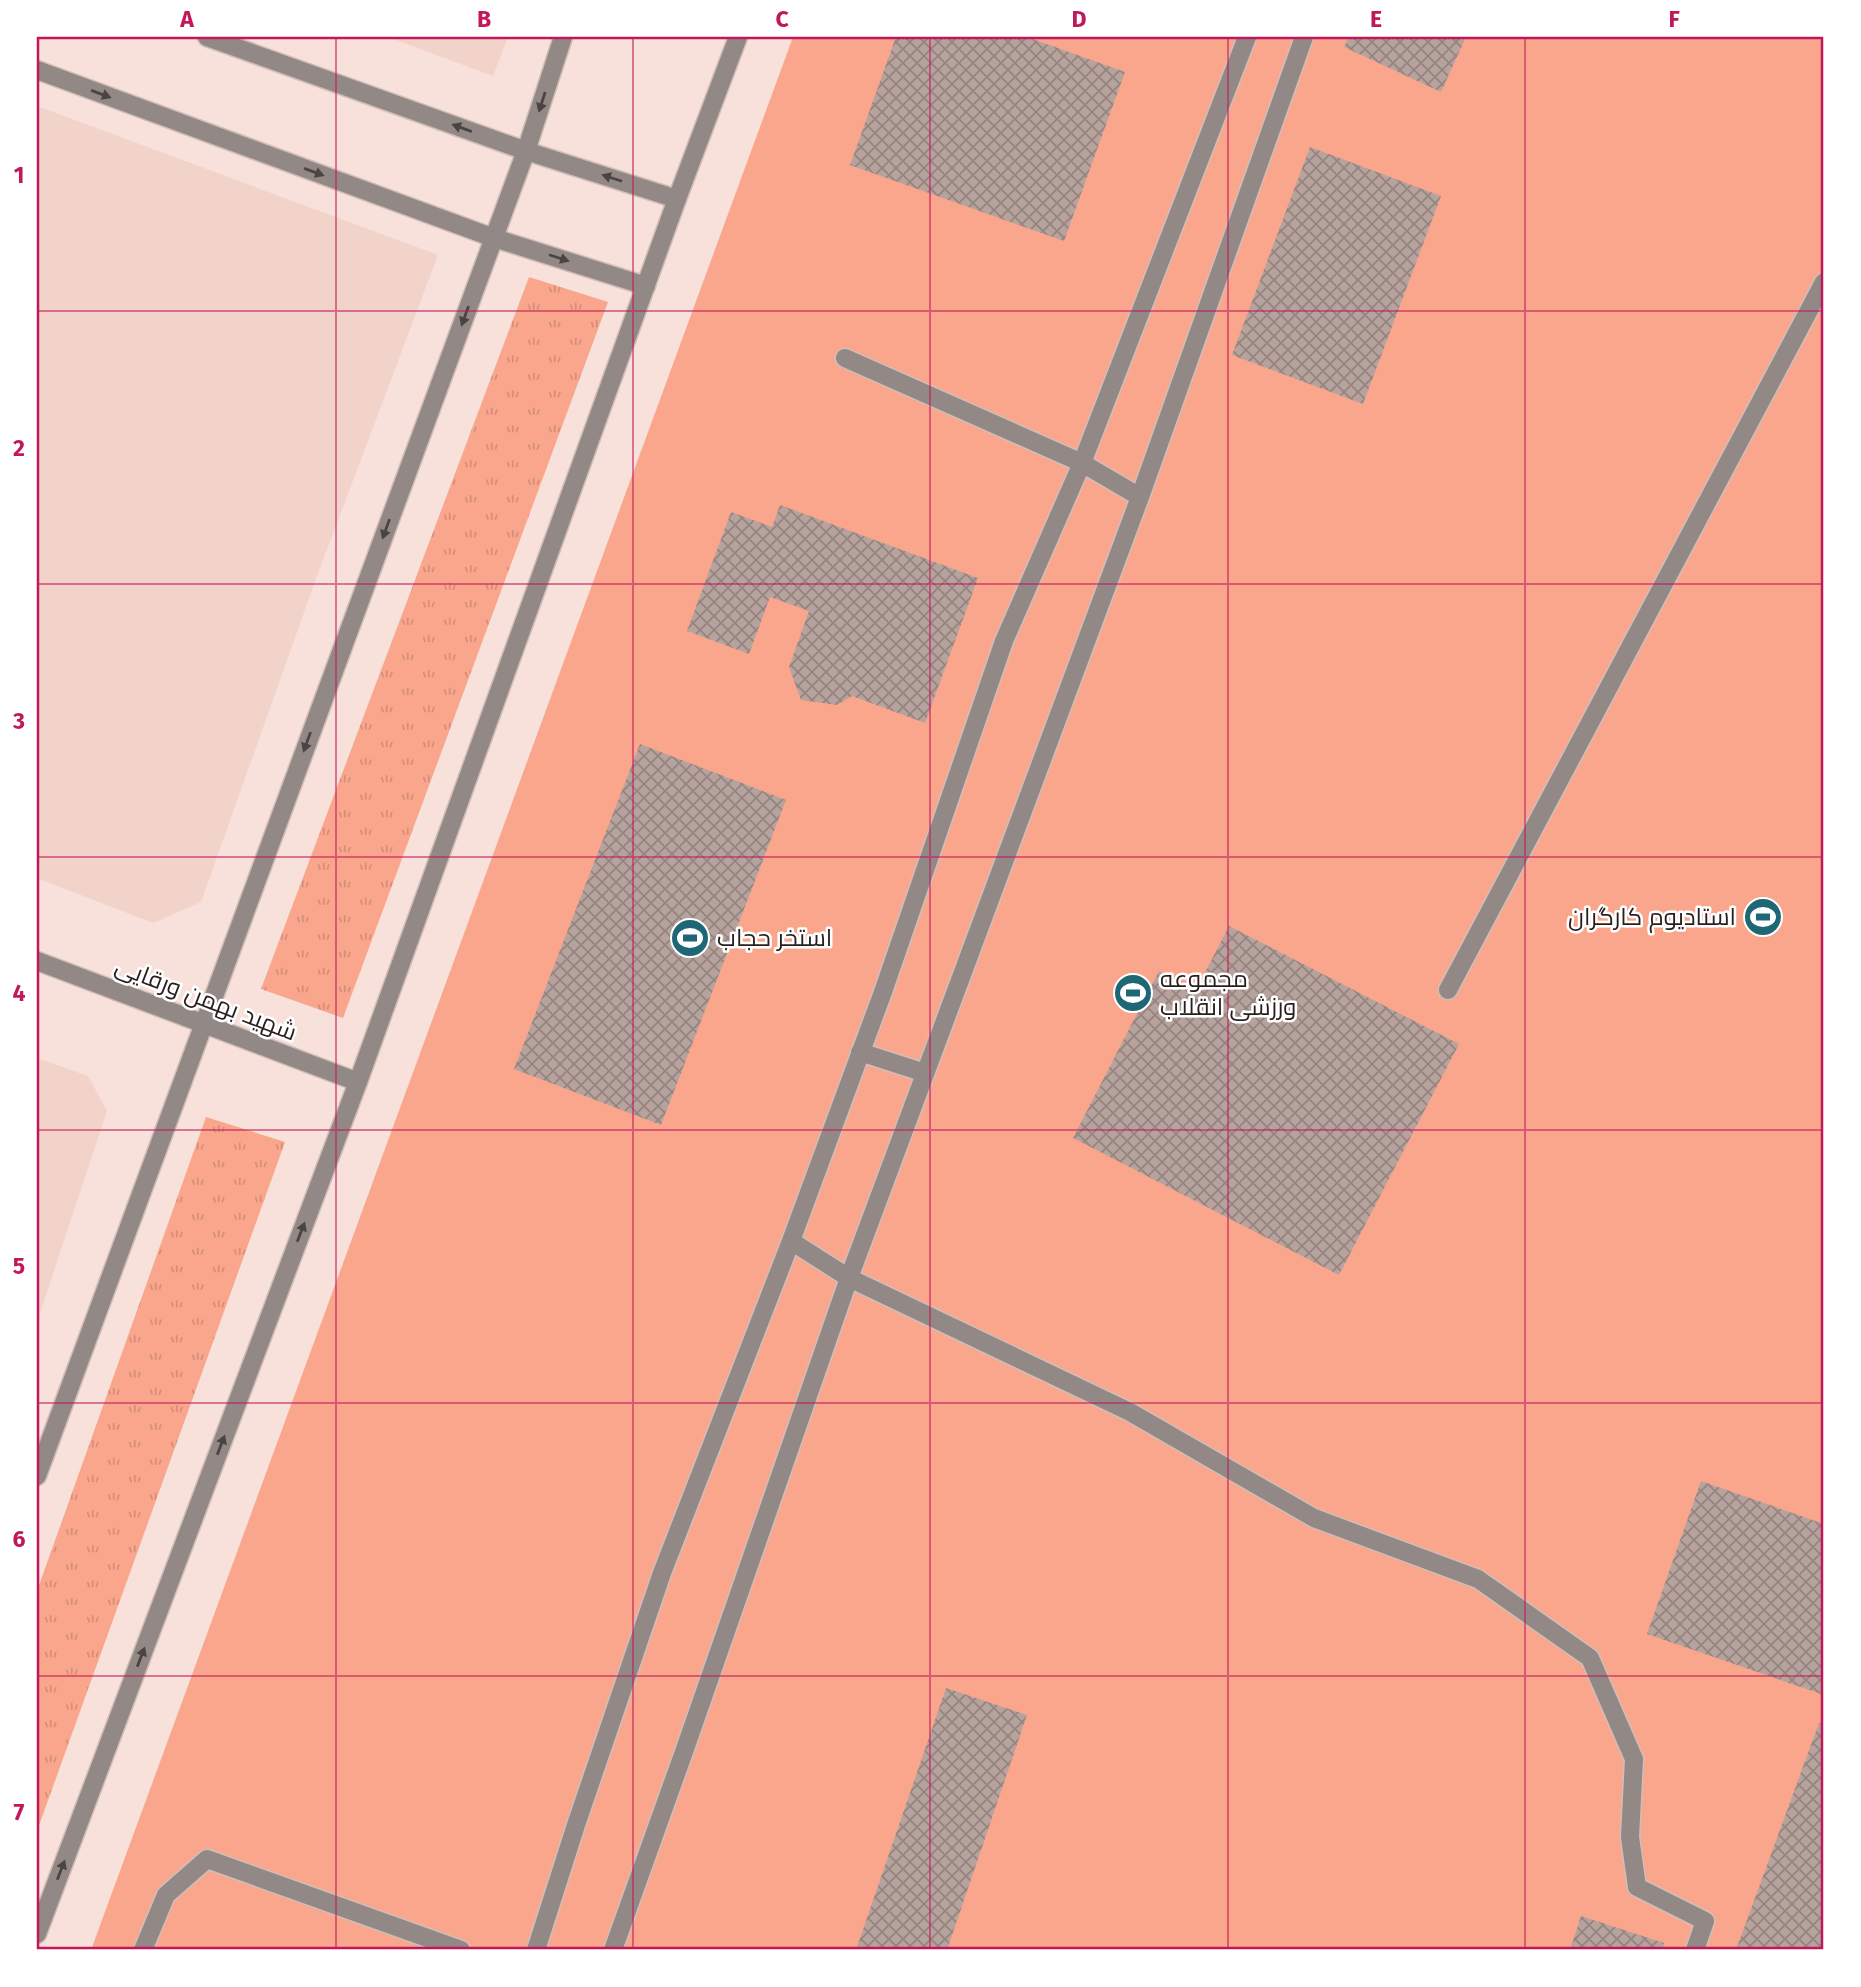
<svg xmlns="http://www.w3.org/2000/svg" width="1861" height="1987" font-family="'Fira Sans',Cairo,sans-serif">
<style>
.built{fill:#f1d3ca}
.green{fill:#f9a68d}
.park{fill:url(#park-tufts)}
.building{fill:url(#building-cross-hatch)}
.lines{fill:none;stroke-linecap:round;stroke-linejoin:round}
.service-casing{stroke:#d2beb8;stroke-width:21}
.minor-casing{stroke:#d2beb8;stroke-width:21}
.tertiary-casing{stroke:#d2beb8;stroke-width:21}
.service{stroke:#928987;stroke-width:18}
.minor{stroke:#928987;stroke-width:18}
.tertiary{stroke:#928987;stroke-width:18}
.oneway{fill:#4c4442}
.grid{fill:none;stroke:#c2185b;stroke-width:2;stroke-opacity:0.55}
.labels{text-anchor:middle;stroke-width:5;stroke-linejoin:round;paint-order:stroke}
.poi-label{font-size:24px;fill:#271f1d;stroke:#fff;text-anchor:start}
.street-label{font-size:24px;fill:#271f1d;stroke:#fff}
.neatline{fill:none;stroke:#c2185b;stroke-width:2.5}
.grid-label{font-size:23px;text-anchor:middle;font-weight:bold;fill:#c2185b}
</style>
<defs>
<pattern id="park-tufts" width="24" height="20" patternUnits="userSpaceOnUse" patternTransform="scale(1.75)"><rect width="24" height="20" fill="#f9a68d"/><path d="M3 7l-1-3M5 7V3M7 7l1-3M15 17l-1-3M17 17v-4M19 17l1-3" fill="none" stroke="#d58e79"/></pattern>
<pattern id="building-cross-hatch" width="8" height="8" patternUnits="userSpaceOnUse" patternTransform="scale(1.75)"><rect width="8" height="8" fill="#b7a39d"/><path d="M0 0l8 8M0 8l8-8" fill="none" stroke="#95847f"/></pattern>
</defs>
<rect width="100%" height="100%" fill="#f7e1da"/>
<path class="built" d="M388,37H508L493,76Z
M37,106L438,255L317,576L201,902L153,923L37,878Z
M37,1058L88,1076L107,1111L37,1322Z"/>
<path class="green" d="M793,37H1824V1950H91Z"/>
<path class="park" d="M529,277L608,302L343,1018L261,989Z
M206,1117L285,1142L37,1831V1591Z"/>
<path class="building" d="M896,37H1027L1125,72L1064,241L850,165Z
M1349,37H1466L1441,92L1344,47Z
M1310,147L1441,196L1363,404L1232,355Z
M780,505L978,578L925,723L852,696L837,705L801,700L789,667L809,611L770,597L749,654L687,631L731,512L772,527Z
M640,744L786,800L661,1125L514,1069Z
M1229,926L1459,1044L1339,1275L1073,1138L1159,971L1196,990Z
M1701,1481L1824,1524V1695L1647,1634Z
M946,1688L1027,1715L947,1950H856Z
M1819,1723L1824,1725V1950H1736Z
M1581,1916L1664,1943L1662,1950H1570Z"/>
<g class="lines">
<defs>
<path id="service" d="M845,358L1082,463L1140,497
M1448,990L1824,282
M860,1052L925,1073
M791,1241L849,1278L1130,1412L1314,1518L1478,1579L1590,1658L1634,1759L1630,1837L1637,1887L1705,1921L1695,1950
M143,1950L166,1895L207,1859L461,1950
M536,1950L576,1825L662,1573L791,1241L883,992L1004,641L1082,463L1247,37
M613,1950L685,1749L849,1278L1140,497L1304,37"/>
<path id="minor" d="M207,37L526,151L677,199
M37,70L494,238L646,286"/>
<path id="tertiary" d="M37,961L358,1082
M37,1476L526,151L563,37
M37,1934L358,1082L677,199L738,37"/>
</defs>
<use href="#service" class="service-casing"/>
<use href="#minor" class="minor-casing"/>
<use href="#tertiary" class="tertiary-casing"/>
<use href="#service" class="service"/>
<use href="#minor" class="minor"/>
<use href="#tertiary" class="tertiary"/>
</g>
<defs><path id="oneway-solid" d="M-6-.8H1V-3.2L6.5 0L1 3.2V.8H-6Z" transform="scale(1.75)"/></defs>
<g class="oneway">
<use href="#oneway-solid" transform="translate(101 94) rotate(20)"/>
<use href="#oneway-solid" transform="translate(542 102) rotate(108)"/>
<use href="#oneway-solid" transform="translate(462 128) rotate(-160)"/>
<use href="#oneway-solid" transform="translate(314 172) rotate(20)"/>
<use href="#oneway-solid" transform="translate(612 178) rotate(-162)"/>
<use href="#oneway-solid" transform="translate(559 258) rotate(18)"/>
<use href="#oneway-solid" transform="translate(465 316) rotate(110)"/>
<use href="#oneway-solid" transform="translate(386 529) rotate(110)"/>
<use href="#oneway-solid" transform="translate(307 742) rotate(110)"/>
<use href="#oneway-solid" transform="translate(301 1232) rotate(-69)"/>
<use href="#oneway-solid" transform="translate(221 1445) rotate(-69)"/>
<use href="#oneway-solid" transform="translate(141 1657) rotate(-69)"/>
<use href="#oneway-solid" transform="translate(61 1870) rotate(-69)"/>
</g>
<path class="grid" d="M336,37V1950M633,37V1950M930,37V1950M1228,37V1950M1525,37V1950M37,311H1824M37,584H1824M37,857H1824M37,1130H1824M37,1403H1824M37,1676H1824"/>
<defs>
<symbol id="stadium-disc" viewBox="-11 -11 22 22"><circle r="9.5" fill="#1f6775" stroke="#fff"/><path d="M0-5a6.5 5 0 1 0 0 10a6.5 5 0 1 0 0-10ZM-3.5-1.8h7v3.6h-7Z" fill="#fff"/></symbol>
</defs>
<g fill-rule="evenodd">
<use href="#stadium-disc" x="1741" y="895" width="44" height="44"/>
<use href="#stadium-disc" x="668" y="916" width="44" height="44"/>
<use href="#stadium-disc" x="1111" y="971" width="44" height="44"/>
</g>
<g class="labels">
<g class="poi-label">
<text x="1736" y="925" text-anchor="end">استادیوم کارگران</text>
<text x="717" y="946">استخر حجاب</text>
<text x="1160" y="987">مجموعه<tspan x="1160" dy="28">ورزشی انقلاب</tspan></text>
</g>
<g class="street-label">
<text transform="translate(206 999) rotate(21)" y="8">شهید بهمن ورقایی</text>
</g>
</g>
<rect width="1861" height="1987" fill="none" stroke="#ffffff" stroke-width="77"/>
<rect x="38" y="38" width="1784" height="1910" class="neatline"/>
<g class="grid-label">
<text x="187" y="27">A</text>
<text x="484" y="27">B</text>
<text x="782" y="27">C</text>
<text x="1079" y="27">D</text>
<text x="1376" y="27">E</text>
<text x="1674" y="27">F</text>
<text x="19" y="183">1</text>
<text x="19" y="456">2</text>
<text x="19" y="729">3</text>
<text x="19" y="1001">4</text>
<text x="19" y="1274">5</text>
<text x="19" y="1547">6</text>
<text x="19" y="1820">7</text>
</g>
</svg>
